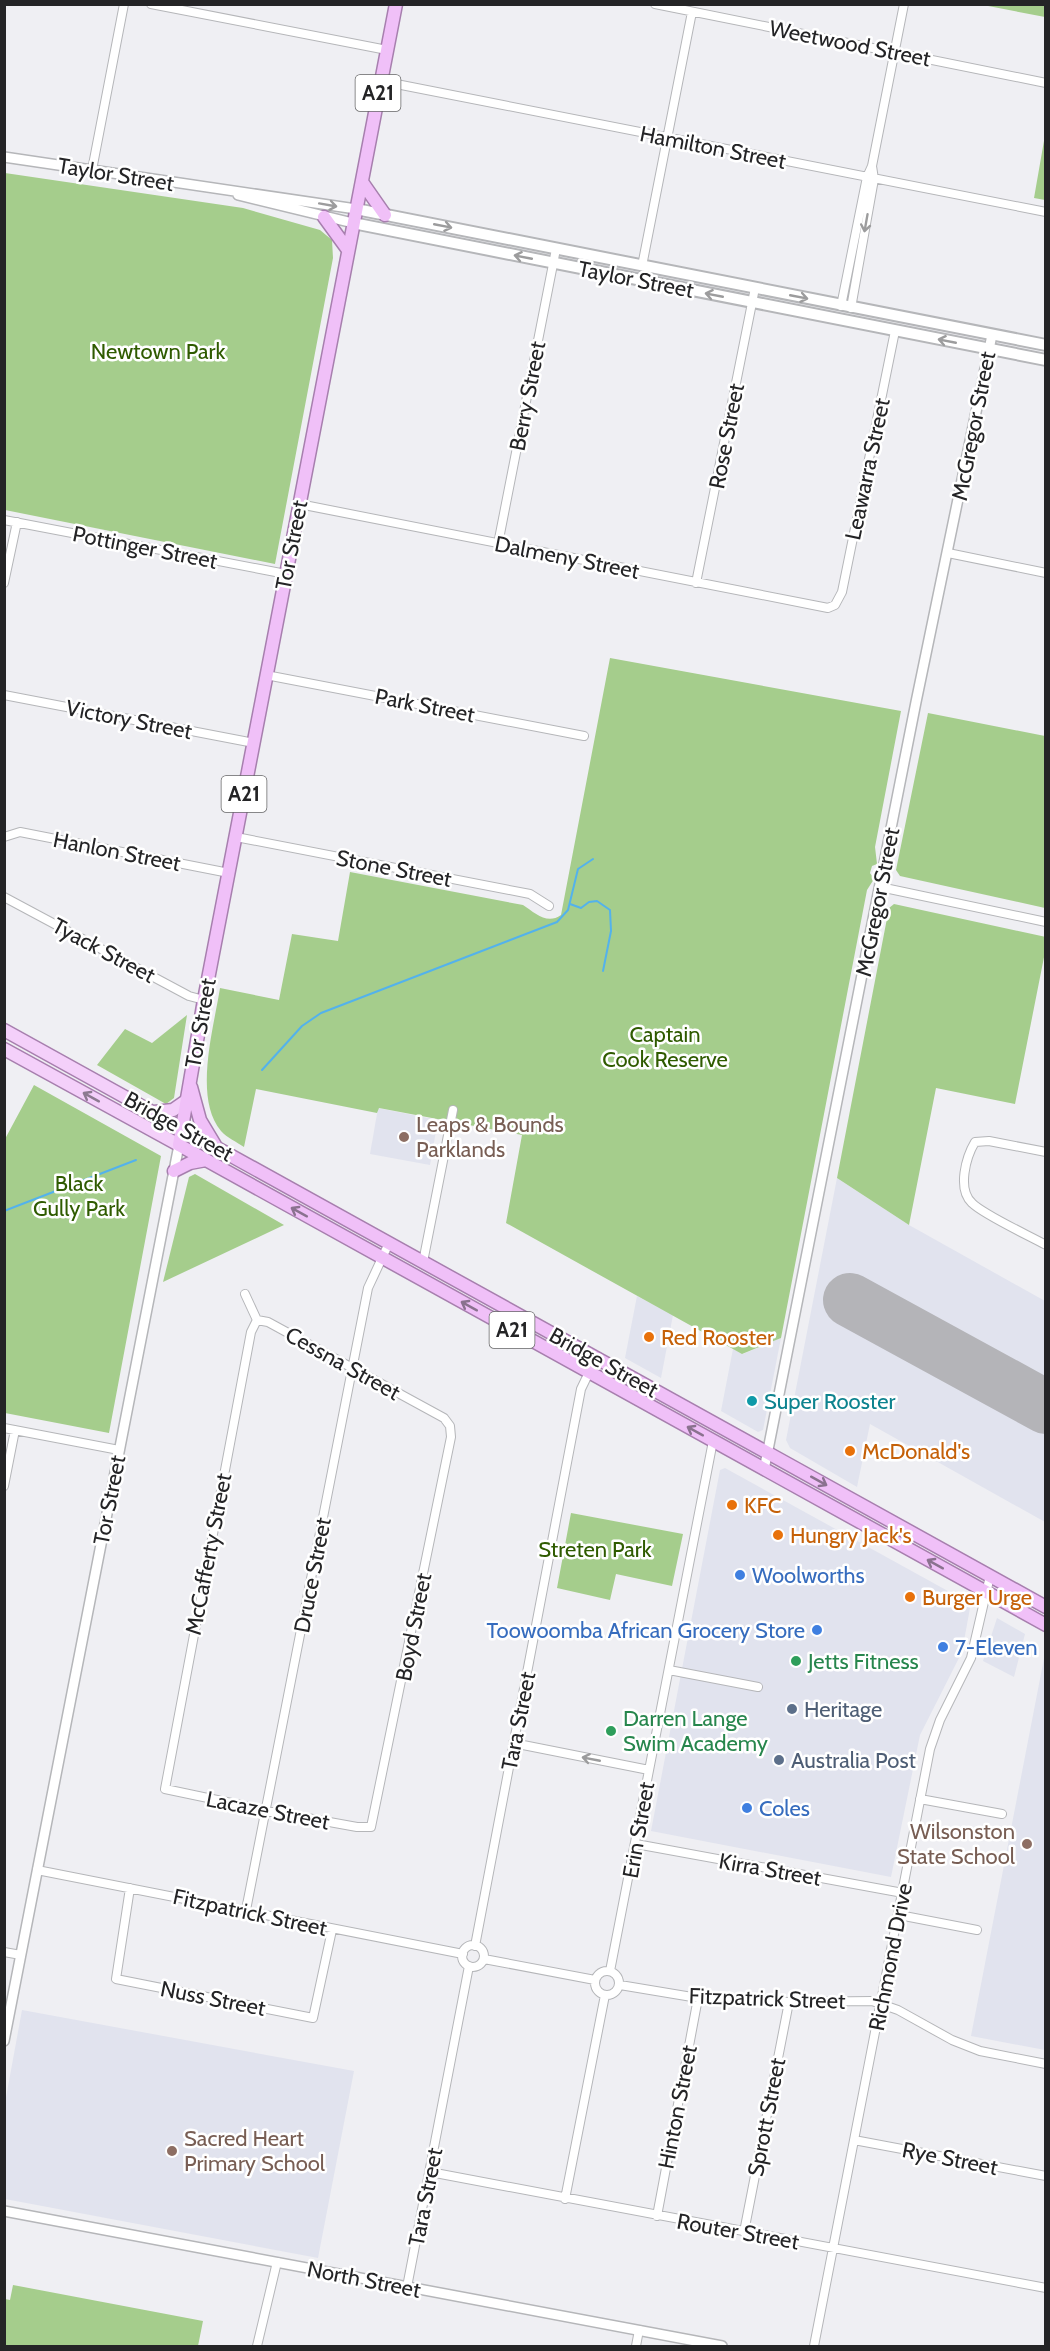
<svg xmlns="http://www.w3.org/2000/svg" width="1050" height="2351" font-family="Cabin,sans-serif">
<style>
.built{fill:#e1e3ee}
.green{fill:#a5cd8c}
.lines{fill:none;stroke-linecap:round;stroke-linejoin:round}
.stream{stroke:#53b2ec;stroke-width:2}
.runway{stroke:#b4b4b8;stroke-width:54}
.minor-casing{stroke:#b5b6b9;stroke-width:10}
.tertiary-casing{stroke:#b5b6b9;stroke-width:12}
.secondary-casing{stroke:#b5b6b9;stroke-width:14}
.primary-casing{stroke:#a77fae;stroke-width:15}
.trunk-casing{stroke:#a77fae;stroke-width:15}
.minor{stroke:#fff;stroke-width:8}
.tertiary{stroke:#fff;stroke-width:9}
.secondary{stroke:#fff;stroke-width:10}
.primary{stroke:#f4d0fa;stroke-width:12}
.trunk{stroke:#f0c0f8;stroke-width:12}
.oneway{stroke:#9c9c9d}
.oneway2{stroke:#8c7a90}
.oneway3{stroke:#8a728f}
.education-dot{fill:#8d6e63;stroke:#fff;stroke-width:2}
.food-dot{fill:#e8710a;stroke:#fff;stroke-width:2}
.culture-dot{fill:#0f9aa8;stroke:#fff;stroke-width:2}
.shop-dot{fill:#3f7fe0;stroke:#fff;stroke-width:2}
.leisure-dot{fill:#2e9e5b;stroke:#fff;stroke-width:2}
.service-dot{fill:#5c6f8a;stroke:#fff;stroke-width:2}
.labels{text-anchor:middle;stroke-width:5;stroke-linejoin:round;paint-order:stroke}
.shield{fill:#fff;stroke:#666667;stroke-width:1.5}
.shield-label{font-size:21px;font-weight:bold;fill:#242426}
.street-label{font-size:22px;fill:#242426;stroke:#fff}
.park-label{font-size:22px;fill:#2f5b00;stroke:#fff}
.education-label{font-size:22px;fill:#785e54;stroke:#fff;text-anchor:start}
.food-label{font-size:22px;fill:#c56008;stroke:#fff;text-anchor:start}
.culture-label{font-size:22px;fill:#0d838f;stroke:#fff;text-anchor:start}
.shop-label{font-size:22px;fill:#366cbe;stroke:#fff;text-anchor:start}
.leisure-label{font-size:22px;fill:#27864d;stroke:#fff;text-anchor:start}
.service-label{font-size:22px;fill:#4e5e75;stroke:#fff;text-anchor:start}
</style>
<rect width="100%" height="100%" fill="#efeff3"/>
<path class="built" d="M378,1108L438,1120L430,1165L370,1154Z
M837,1178L909,1225L1045,1301V1522L870,1424L857,1487L790,1448L786,1440Z
M637,1296L673,1315L661,1378L625,1358Z
M781,1338L763,1430L758,1432L721,1411L733,1349L743,1354Z
M725,1468L966,1601L970,1608L962,1652L920,1735L891,1877L651,1831L720,1470Z
M997,1618L1025,1634L1014,1677L983,1661Z
M1045,1653V2050L971,2036Z
M22,2010L354,2071L318,2258L5,2199V2103Z"/>
<path class="green" d="M983,5H1045V17Z
M1045,135L1046,200H1045L1034,198Z
M5,173L243,208L320,230L332,240L333,258L275,564L5,510Z
M610,658L901,711L875,847L877,864L872,866L870,873L874,879L867,890L781,1338L742,1354L506,1223L522,1135L379,1108L377,1113L256,1089L244,1147C237,1142 227,1138 221,1131C193,1098 214,1027 220,988L279,1000L292,934L338,941L350,872L523,905C535,913 547,925 561,915Z
M928,713L1045,736V908L900,876L896,870Z
M894,904L1046,937L1045,952L1015,1104L936,1088L909,1225L837,1178L889,908Z
M187,1015L174,1098L166,1104L97,1065L125,1029L152,1043Z
M34,1085L161,1156L109,1433L5,1413V1139Z
M195,1174L284,1225L163,1282L189,1177Z
M571,1513L683,1534L672,1586L616,1574L610,1600L557,1588Z
M13,2285L203,2321L198,2346H5V2299L10,2300Z"/>
<g class="lines">
<path class="stream" d="M570,904L581,908L589,902L597,901L610,910L611,931L603,971
M262,1070L302,1026L321,1013L557,922L568,910L578,869L593,859
M4,1211L136,1160"/>
<path class="runway" d="M850,1300L1046,1407"/>
<defs>
<path id="minor" d="M151,4L387,50
M655,4L1046,83
M381,81L1046,212
M92,170L124,4
M642,266L692,12
M841,306L867,177L872,166L904,4
M851,308L874,179L872,166
M299,504L828,608L835,605L842,592L895,331
M4,520L286,574
M498,544L556,249
M948,553L1046,573
M4,583L17,522
M696,583L755,288
M266,675L584,736
M4,695L254,743
M4,837L20,832L229,873
M236,837L530,894L549,906
M880,887L1046,922
M4,897L189,996L204,1000
M1046,1152L989,1141L975,1142C966,1157 957,1189 972,1203C984,1215 1028,1235 1046,1245
M423,1262L453,1110
M245,1294L257,1320
M257,1320L268,1322L444,1418L450,1426L451,1437L371,1827H357L274,1812L165,1789L251,1332Z
M4,1428L119,1450
M4,1486L15,1430
M669,1670L758,1687
M513,1743L649,1770
M920,1799L1002,1814
M636,1844L903,1893
M37,1870L463,1954
M130,1888L116,1979L313,2018L332,1930
M246,1910L368,1288L389,1243
M899,1915L977,1930
M462 1956a11 11 0 1 1 22 0a11 11 0 1 1-22 0Z
M475,1946L581,1389L596,1358
M4,1952L21,1955
M484,1959L595,1980
M595 1983a12 12 0 1 1 24 0a12 12 0 1 1-24 0Z
M610,1971L713,1441
M620,1985L698,1998L789,2002L872,2001L898,2010L952,2040L980,2051L1046,2064
M854,2140L1046,2176
M430,2172L1046,2288
M565,2199L605,1995
M657,2216L698,1998
M744,2232L789,2002
M407,2287L469,1966
M257,2346L277,2262
M636,2346L639,2330
M814,2346L930,1749L940,1720L971,1658L990,1576"/>
<path id="tertiary" d="M4,157L356,209
M238,195L353,223
M764,1470L916,702L992,335
M4,2041L179,1145
M4,2211L722,2346"/>
<path id="secondary" d="M356,209L1046,345
M353,223L1046,360"/>
<path id="primary" d="M4,1030L181,1128
M4,1049L179,1145
M154,1112L173,1110L186,1101"/>
<path id="trunk" d="M396,4L204,1000L179,1145L1046,1625
M362,182L385,215
M324,217L348,250
M191,1087L200,1120L215,1145
M181,1128L1046,1607
M174,1171L190,1163L206,1160"/>
</defs>
<use href="#minor" class="minor-casing"/>
<use href="#tertiary" class="tertiary-casing"/>
<use href="#secondary" class="secondary-casing"/>
<use href="#primary" class="primary-casing"/>
<use href="#trunk" class="trunk-casing"/>
<use href="#minor" class="minor"/>
<use href="#tertiary" class="tertiary"/>
<use href="#secondary" class="secondary"/>
<use href="#primary" class="primary"/>
<use href="#trunk" class="trunk"/>
</g>
<defs><path id="oneway-shaft" d="M-6 0H5M1.5-3L5.5 0L1.5 3" fill="none" stroke-width="1.6" stroke-linecap="round" stroke-linejoin="round" transform="scale(1.5)"/></defs>
<g class="oneway">
<use href="#oneway-shaft" transform="translate(328 205) rotate(10)"/>
<use href="#oneway-shaft" transform="translate(866 223) rotate(100)"/>
<use href="#oneway-shaft" transform="translate(443 226) rotate(11)"/>
<use href="#oneway-shaft" transform="translate(523 257) rotate(-169)"/>
<use href="#oneway-shaft" transform="translate(714 295) rotate(-169)"/>
<use href="#oneway-shaft" transform="translate(799 297) rotate(11)"/>
<use href="#oneway-shaft" transform="translate(947 341) rotate(-169)"/>
<use href="#oneway-shaft" transform="translate(591 1759) rotate(-169)"/>
</g>
<use class="oneway2" href="#oneway-shaft" transform="translate(91 1097) rotate(-151)"/>
<g class="oneway3">
<use href="#oneway-shaft" transform="translate(299 1212) rotate(-151)"/>
<use href="#oneway-shaft" transform="translate(469 1306) rotate(-151)"/>
<use href="#oneway-shaft" transform="translate(695 1431) rotate(-151)"/>
<use href="#oneway-shaft" transform="translate(819 1481) rotate(29)"/>
<use href="#oneway-shaft" transform="translate(935 1564) rotate(-151)"/>
</g>
<g class="education-dot">
<circle cx="404" cy="1137" r="6"/>
<circle cx="1027" cy="1844" r="6"/>
<circle cx="172" cy="2151" r="6"/>
</g>
<g class="food-dot">
<circle cx="649" cy="1337" r="6"/>
<circle cx="850" cy="1451" r="6"/>
<circle cx="732" cy="1505" r="6"/>
<circle cx="778" cy="1535" r="6"/>
<circle cx="910" cy="1597" r="6"/>
</g>
<circle class="culture-dot" cx="752" cy="1401" r="6"/>
<g class="shop-dot">
<circle cx="740" cy="1575" r="6"/>
<circle cx="817" cy="1630" r="6"/>
<circle cx="943" cy="1647" r="6"/>
<circle cx="747" cy="1808" r="6"/>
</g>
<g class="leisure-dot">
<circle cx="796" cy="1661" r="6"/>
<circle cx="611" cy="1731" r="6"/>
</g>
<g class="service-dot">
<circle cx="792" cy="1709" r="6"/>
<circle cx="779" cy="1760" r="6"/>
</g>
<g class="labels">
<g class="shield">
<rect x="355.5" y="75" width="45" height="36" rx="4.5"/>
<rect x="221.5" y="776" width="45" height="36" rx="4.5"/>
<rect x="489.5" y="1312" width="45" height="36" rx="4.5"/>
</g>
<g class="shield-label">
<text x="378" y="100">A21</text>
<text x="244" y="801">A21</text>
<text x="512" y="1337">A21</text>
</g>
<g class="street-label">
<text transform="translate(850 43) rotate(11)" y="8">Weetwood Street</text>
<text transform="translate(713 147) rotate(11)" y="8">Hamilton Street</text>
<text transform="translate(116 174) rotate(9)" y="8">Taylor Street</text>
<text transform="translate(636 279) rotate(11)" y="8">Taylor Street</text>
<text transform="translate(527 396) rotate(-79)" y="8">Berry Street</text>
<text transform="translate(973 426) rotate(-79)" y="8">McGregor Street</text>
<text transform="translate(726 436) rotate(-79)" y="8">Rose Street</text>
<text transform="translate(867 469) rotate(-78)" y="8">Leawarra Street</text>
<text transform="translate(291 545) rotate(-79)" y="8">Tor Street</text>
<text transform="translate(145 547) rotate(11)" y="8">Pottinger Street</text>
<text transform="translate(567 557) rotate(11)" y="8">Dalmeny Street</text>
<text transform="translate(425 705) rotate(11)" y="8">Park Street</text>
<text transform="translate(129 719) rotate(11)" y="8">Victory Street</text>
<text transform="translate(117 851) rotate(11)" y="8">Hanlon Street</text>
<text transform="translate(394 868) rotate(11)" y="8">Stone Street</text>
<text transform="translate(877 902) rotate(-79)" y="8">McGregor Street</text>
<text transform="translate(104 950) rotate(28)" y="8">Tyack Street</text>
<text transform="translate(200 1023) rotate(-80)" y="8">Tor Street</text>
<text transform="translate(179 1126) rotate(29)" y="8">Bridge Street</text>
<text transform="translate(604 1362) rotate(29)" y="8">Bridge Street</text>
<text transform="translate(343 1363) rotate(29)" y="8">Cessna Street</text>
<text transform="translate(109 1500) rotate(-79)" y="8">Tor Street</text>
<text transform="translate(208 1554) rotate(-79)" y="8">McCafferty Street</text>
<text transform="translate(312 1575) rotate(-79)" y="8">Druce Street</text>
<text transform="translate(413 1627) rotate(-79)" y="8">Boyd Street</text>
<text transform="translate(518 1721) rotate(-79)" y="8">Tara Street</text>
<text transform="translate(268 1810) rotate(11)" y="8">Lacaze Street</text>
<text transform="translate(638 1830) rotate(-80)" y="8">Erin Street</text>
<text transform="translate(770 1869) rotate(10)" y="8">Kirra Street</text>
<text transform="translate(250 1912) rotate(12)" y="8">Fitzpatrick Street</text>
<text transform="translate(890 1957) rotate(-79)" y="8">Richmond Drive</text>
<text transform="translate(213 1998) rotate(11)" y="8">Nuss Street</text>
<text transform="translate(767 1998) rotate(2)" y="8">Fitzpatrick Street</text>
<text transform="translate(677 2107) rotate(-79)" y="8">Hinton Street</text>
<text transform="translate(766 2117) rotate(-79)" y="8">Sprott Street</text>
<text transform="translate(950 2158) rotate(11)" y="8">Rye Street</text>
<text transform="translate(425 2197) rotate(-79)" y="8">Tara Street</text>
<text transform="translate(738 2231) rotate(10)" y="8">Router Street</text>
<text transform="translate(364 2279) rotate(11)" y="8">North Street</text>
</g>
<g class="park-label">
<text x="158" y="359">Newtown Park</text>
<text x="665" y="1042">Captain<tspan x="665" dy="25">Cook Reserve</tspan></text>
<text x="79" y="1191">Black<tspan x="79" dy="25">Gully Park</tspan></text>
<text x="595" y="1557">Streten Park</text>
</g>
<g class="education-label">
<text x="416" y="1132">Leaps &amp; Bounds<tspan x="416" dy="25">Parklands</tspan></text>
<text x="1015" y="1839" text-anchor="end">Wilsonston<tspan x="1015" dy="25">State School</tspan></text>
<text x="184" y="2146">Sacred Heart<tspan x="184" dy="25">Primary School</tspan></text>
</g>
<g class="food-label">
<text x="661" y="1345">Red Rooster</text>
<text x="862" y="1459">McDonald's</text>
<text x="744" y="1513">KFC</text>
<text x="790" y="1543">Hungry Jack's</text>
<text x="922" y="1605">Burger Urge</text>
</g>
<g class="culture-label">
<text x="764" y="1409">Super Rooster</text>
</g>
<g class="shop-label">
<text x="752" y="1583">Woolworths</text>
<text x="805" y="1638" text-anchor="end">Toowoomba African Grocery Store</text>
<text x="955" y="1655">7-Eleven</text>
<text x="759" y="1816">Coles</text>
</g>
<g class="leisure-label">
<text x="808" y="1669">Jetts Fitness</text>
<text x="623" y="1726">Darren Lange<tspan x="623" dy="25">Swim Academy</tspan></text>
</g>
<g class="service-label">
<text x="804" y="1717">Heritage</text>
<text x="791" y="1768">Australia Post</text>
</g>
</g>
<rect width="1050" height="2351" fill="none" stroke="#242426" stroke-width="12"/>
</svg>
